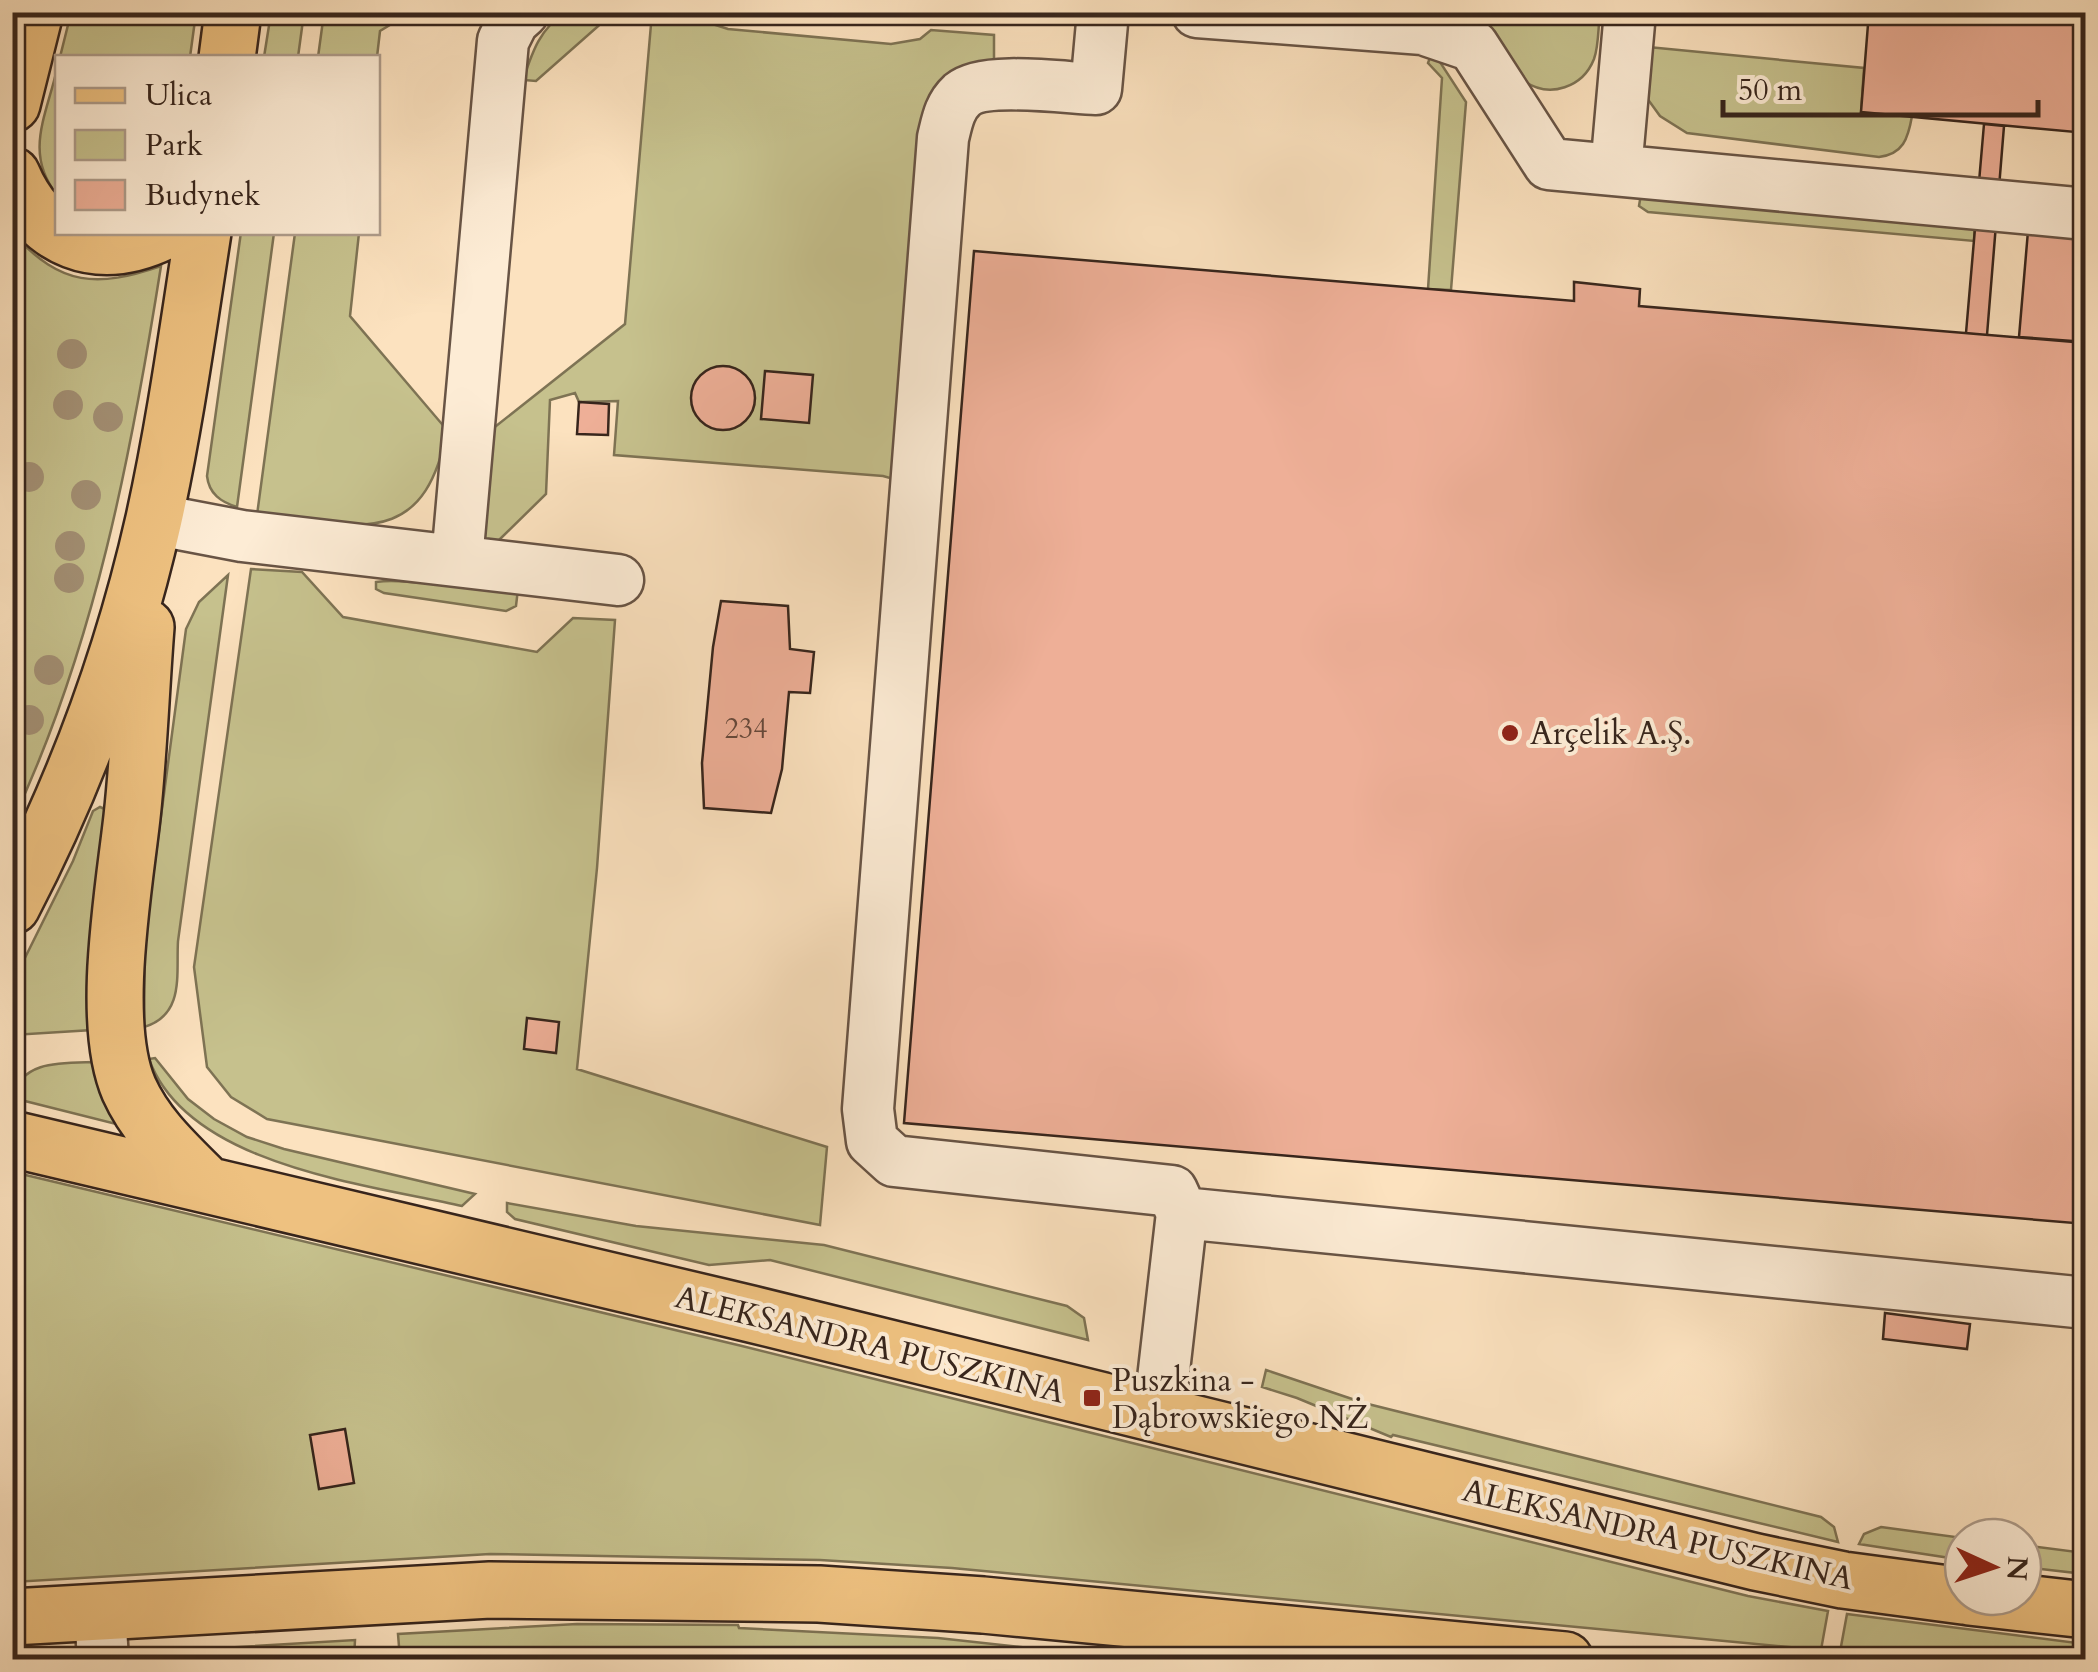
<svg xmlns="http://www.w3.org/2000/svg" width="2098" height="1672" font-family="Cardo,serif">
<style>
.green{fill:#c6c18d;stroke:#7e7354;stroke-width:2.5}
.building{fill:#eeaf97;stroke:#37251c;stroke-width:2.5}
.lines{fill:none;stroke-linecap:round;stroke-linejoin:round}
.minor-casing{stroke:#685445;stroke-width:55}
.major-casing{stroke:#37251c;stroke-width:60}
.path{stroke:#37251c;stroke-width:6;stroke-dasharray:2.5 5;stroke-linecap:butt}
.minor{stroke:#fdecd5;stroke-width:50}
.major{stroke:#eec180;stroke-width:55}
.tree{fill:#a39075}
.poi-dot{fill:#8f2418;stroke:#fdecd5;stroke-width:4}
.labels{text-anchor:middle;stroke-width:8;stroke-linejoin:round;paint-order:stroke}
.number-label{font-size:28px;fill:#65483b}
.poi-label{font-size:32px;fill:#37251c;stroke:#fdecd5;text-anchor:start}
.street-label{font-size:32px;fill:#37251c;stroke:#fdecd5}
</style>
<rect width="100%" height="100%" fill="#fce2bf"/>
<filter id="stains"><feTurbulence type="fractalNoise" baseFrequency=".002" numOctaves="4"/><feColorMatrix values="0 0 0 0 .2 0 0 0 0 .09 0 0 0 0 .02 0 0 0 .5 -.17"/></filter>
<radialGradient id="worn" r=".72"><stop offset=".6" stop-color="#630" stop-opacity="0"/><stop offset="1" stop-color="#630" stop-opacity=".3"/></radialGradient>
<path class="green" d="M71,13H196L190,57H60Z
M271,13H304L298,57H264Z
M324,13L407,12L408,14L380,31L377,57H318Z
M565,13H613L536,81L523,80C532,53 540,28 565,13Z
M652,13H678L728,29L891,44L920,39L931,30L994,35V65L961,72L897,480L883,476L614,455L618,401L579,402L575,393L550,400L546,494L498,541L479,544L486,434L625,324Z
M1460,13H1600C1598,27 1599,45 1594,59C1583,87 1550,99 1524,81C1504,68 1479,31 1460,13Z
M1648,47L1864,68L1861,112L1912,116C1908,139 1903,154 1879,157L1687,133L1660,116L1644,94Z
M1431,55L1440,62L1466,102L1451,290L1428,289L1442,78L1428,63Z
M57,69L58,195H57C24,153 46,117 57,69Z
M1641,194L1975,222L1974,241L1648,212L1639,206Z
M241,232L274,233L237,507C221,502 209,494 207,476Z
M295,233H359L350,316L447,430C424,553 354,525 257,515Z
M14,235C62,286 96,288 161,266C131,456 95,645 13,820Z
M251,569L302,572L343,617L537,652L573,618L615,620L597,868L577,1069L827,1147L820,1225L267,1119L231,1097L207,1067L194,967Z
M455,574L518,589L516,606L506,611L384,593L376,589V582C411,577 416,591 455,574Z
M228,575L178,941C176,974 185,1015 144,1027L145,936L186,629L199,602Z
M100,807L107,810L92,1030L13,1035L12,984L73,861L93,811Z
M155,1058L188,1099L214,1119L247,1137L284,1149L475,1194L462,1206C365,1184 187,1165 149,1059Z
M96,1062L120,1125L13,1098C20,1059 65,1063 96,1062Z
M13,1172L742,1346L1748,1596L1828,1611L1821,1650L952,1568L820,1560L490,1554L13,1582Z
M507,1203L636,1226L824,1245L1067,1306L1084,1318L1088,1340L770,1260L709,1265L515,1219L507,1212Z
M1266,1370L1364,1403L1821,1517L1834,1527L1838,1542L1393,1435L1391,1437L1297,1398L1262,1387Z
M1881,1527L1963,1538V1560L1859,1544L1864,1534Z
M2023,1545L2085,1553V1574L2023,1567Z
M1847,1614L2085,1644V1659L1920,1660L1840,1652Z
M577,1624L738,1625L739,1628L938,1638L1131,1659L797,1660L705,1656L704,1660L400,1659L398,1634Z
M355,1640L354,1659H136L137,1653Z"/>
<path class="building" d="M1869,12H2086V133L1861,112Z
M1984,124L2004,126L1987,335L1966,333Z
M2028,231L2086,236V342L2019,337Z
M974,251L1574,301V282L1640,289L1639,306L2086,343V1224L904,1123Z
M691 398a32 32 0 1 1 64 0a32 32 0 1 1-64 0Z
M765,371L813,375L809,423L761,419Z
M579,402L609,404L608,435L577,434Z
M721,601L788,606L790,649L814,652L810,693L789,692L782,769L771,813L704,808L702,763L713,647Z
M527,1018L559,1022L556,1053L524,1049Z
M1885,1313L1970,1324L1967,1349L1883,1339Z
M345,1429L354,1483L319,1489L310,1435Z"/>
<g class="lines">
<defs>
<path id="minor" d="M1103,12L1096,89C1066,88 984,76 962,95C949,107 947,122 943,138L868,1109L872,1141L894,1161L1172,1191L1182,1213
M1197,12L1423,29L1473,46L1549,164L2086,214
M1616,170L1630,12
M153,519L242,536L618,580
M457,560L503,41L513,21L523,12
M1159,1414L1182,1213L2086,1303
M100,1612L103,1660"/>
<path id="major" d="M227,58L233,12
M12,104L35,12
M12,175C40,241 97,264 163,232
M146,627C141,690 139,754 132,817C124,889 100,1022 129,1089C146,1127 176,1154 205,1183
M12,906C75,785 124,652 154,519C175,424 188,328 203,232
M12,1139L751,1314L1756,1562L1843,1580L1963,1596
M1969,1597L2086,1610
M12,1617L490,1590L819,1594L983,1605L1565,1660"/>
</defs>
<use href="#minor" class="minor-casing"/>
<use href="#major" class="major-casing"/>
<path class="path" d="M572,1660C602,1649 626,1653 657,1660"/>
<use href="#minor" class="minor"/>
<use href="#major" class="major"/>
</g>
<g class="tree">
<circle cx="72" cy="354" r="15"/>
<circle cx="68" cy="405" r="15"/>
<circle cx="108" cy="417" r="15"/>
<circle cx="29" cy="477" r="15"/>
<circle cx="86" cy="495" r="15"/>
<circle cx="70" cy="546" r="15"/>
<circle cx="69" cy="578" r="15"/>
<circle cx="49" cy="670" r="15"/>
<circle cx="29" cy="720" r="15"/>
</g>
<g class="poi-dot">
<circle cx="1510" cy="733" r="10"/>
<rect x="1082" y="1388" width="20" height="20" rx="5"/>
</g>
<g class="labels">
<g class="number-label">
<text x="746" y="738">234</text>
</g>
<g class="poi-label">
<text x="1530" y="744">Arçelik A.Ş.</text>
<text x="1112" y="1391">Puszkina -<tspan x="1112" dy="37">Dąbrowskiego NŻ</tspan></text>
</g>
<g class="street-label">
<text transform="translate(870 1344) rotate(14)" y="11">ALEKSANDRA PUSZKINA</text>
<text transform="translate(1658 1534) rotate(13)" y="11">ALEKSANDRA PUSZKINA</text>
</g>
</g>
<rect width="2098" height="1672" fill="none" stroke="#fce2bf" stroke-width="50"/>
<rect x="15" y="15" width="2068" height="1642" fill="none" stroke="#37251c" stroke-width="5"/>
<rect x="25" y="25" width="2048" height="1622" fill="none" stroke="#37251c" stroke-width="2.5"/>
<rect x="55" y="55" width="325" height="180" fill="#fdecd5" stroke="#ae9c8b" stroke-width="2.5"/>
<rect x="75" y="88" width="50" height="15" fill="#eec180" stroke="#ae9c8b" stroke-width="2.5"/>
<text x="145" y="105" font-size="30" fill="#37251c">Ulica</text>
<rect x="75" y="130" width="50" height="30" fill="#c6c18d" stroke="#ae9c8b" stroke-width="2.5"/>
<text x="145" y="155" font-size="30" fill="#37251c">Park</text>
<rect x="75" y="180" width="50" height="30" fill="#eeaf97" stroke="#ae9c8b" stroke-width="2.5"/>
<text x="145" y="205" font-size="30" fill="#37251c">Budynek</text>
<g transform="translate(1993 1567) rotate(93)"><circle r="48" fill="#fdecd5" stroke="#ae9c8b" stroke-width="2.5"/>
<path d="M0-8L18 38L0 25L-18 38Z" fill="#8f2418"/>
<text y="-15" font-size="28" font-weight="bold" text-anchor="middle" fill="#37251c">N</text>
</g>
<path d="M1723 100v15h315v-15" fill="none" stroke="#37251c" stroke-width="5"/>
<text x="1738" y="100" font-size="30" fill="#37251c" stroke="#fdecd5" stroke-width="8" paint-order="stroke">50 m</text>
<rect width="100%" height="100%" filter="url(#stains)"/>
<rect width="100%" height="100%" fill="url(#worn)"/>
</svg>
